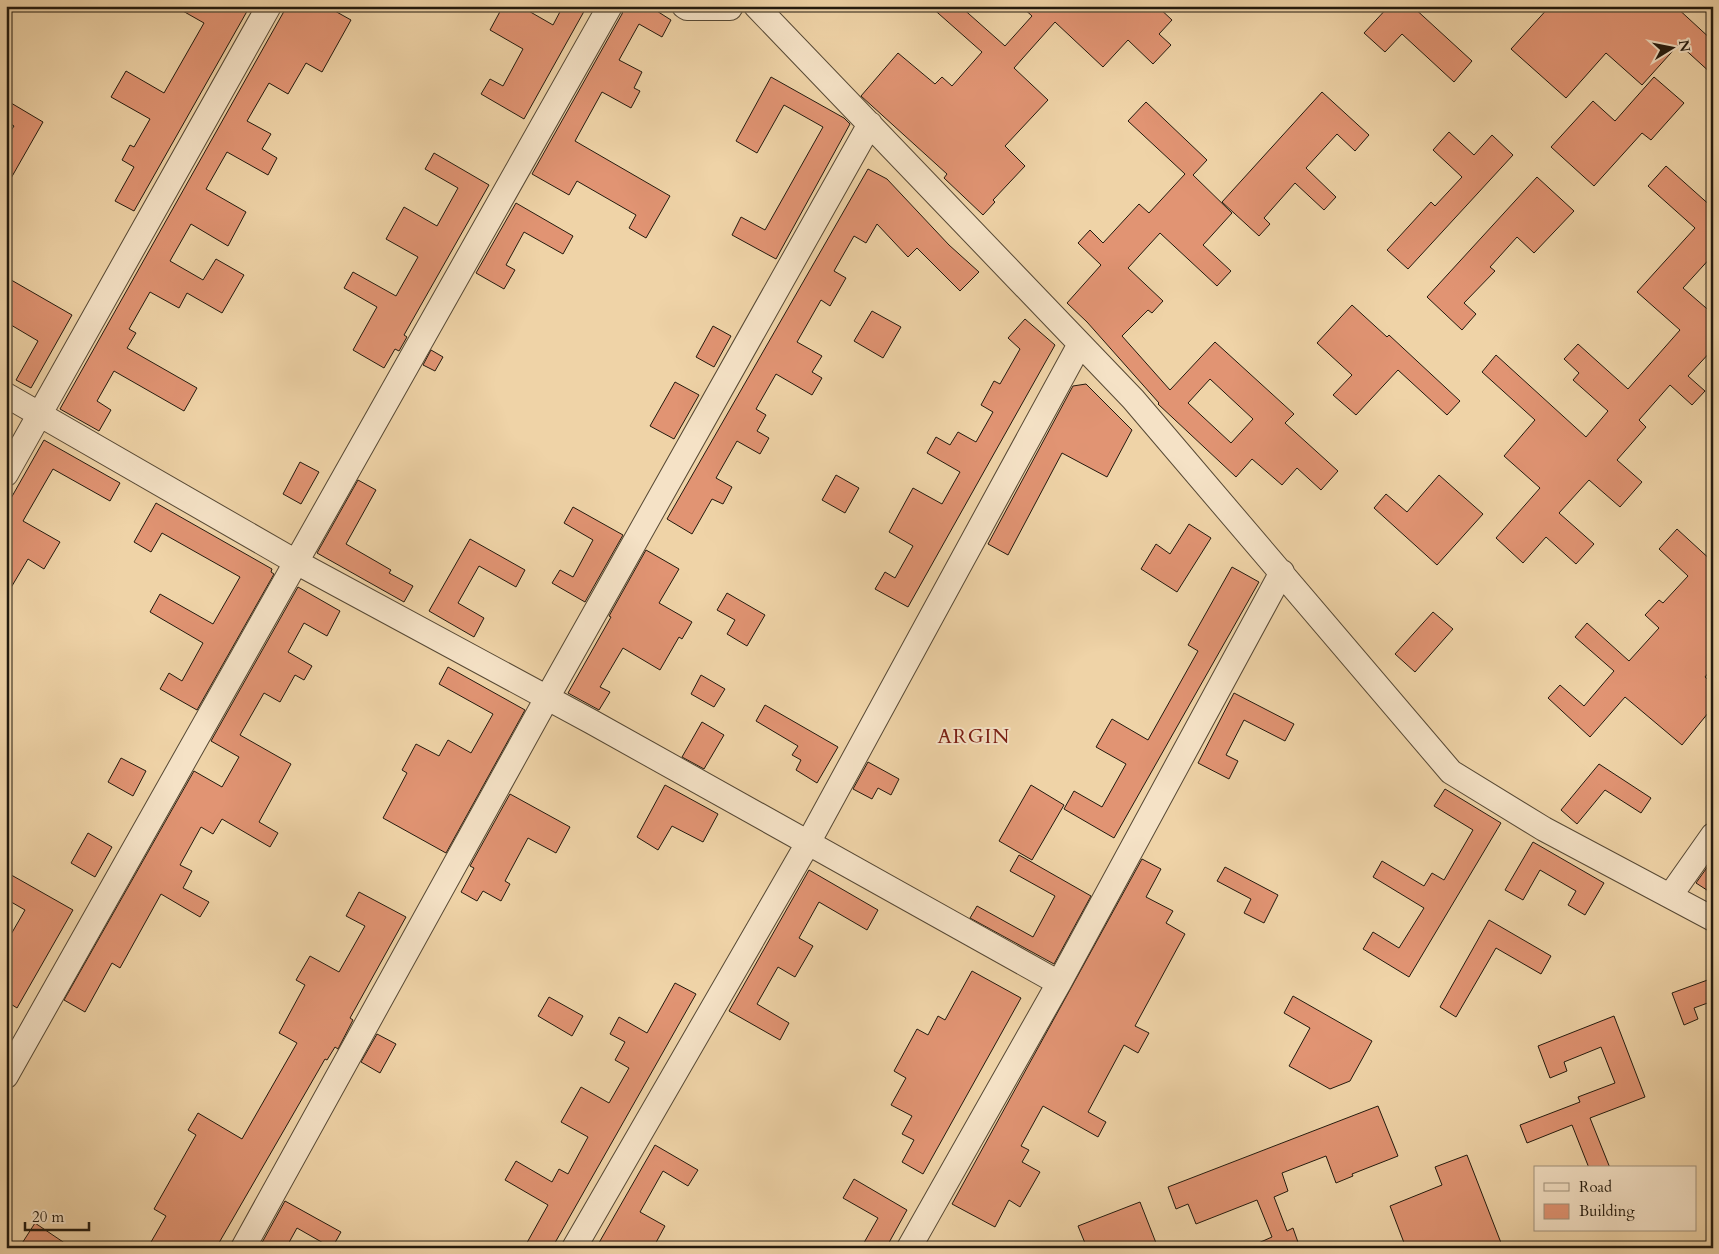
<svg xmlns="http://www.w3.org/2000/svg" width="1719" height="1254" viewBox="0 0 1719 1254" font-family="Cardo,serif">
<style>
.building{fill:#e19473;stroke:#231a0e;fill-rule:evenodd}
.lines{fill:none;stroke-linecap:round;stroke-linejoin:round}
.minor-casing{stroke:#564834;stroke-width:26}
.minor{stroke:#f5e2c6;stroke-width:24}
.labels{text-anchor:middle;stroke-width:4;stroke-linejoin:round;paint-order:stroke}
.quarter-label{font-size:20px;letter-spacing:1px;fill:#7a1f14;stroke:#f5e2c6}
</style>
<rect width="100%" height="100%" fill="#efd3a7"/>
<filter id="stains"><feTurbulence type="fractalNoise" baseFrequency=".004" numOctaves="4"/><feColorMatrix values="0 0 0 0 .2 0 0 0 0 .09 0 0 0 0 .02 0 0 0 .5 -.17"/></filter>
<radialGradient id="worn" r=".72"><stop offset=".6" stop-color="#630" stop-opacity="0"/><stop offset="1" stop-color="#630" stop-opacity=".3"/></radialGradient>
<path class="building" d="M 174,6 L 250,6 L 134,211 L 115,201 L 134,167 L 122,160 L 130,145 L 134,147 L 150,119 L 111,97 L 126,71 L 164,93 L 204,23 Z
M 287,6 L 326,6 L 351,20 L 322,72 L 306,63 L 288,94 L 269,83 L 247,121 L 271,134 L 262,149 L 277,158 L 268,175 L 227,152 L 206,189 L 246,212 L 228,246 L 191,224 L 170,261 L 203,280 L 216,259 L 244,275 L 222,313 L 187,293 L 179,308 L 150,292 L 129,329 L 136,333 L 127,348 L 197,388 L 184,411 L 114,371 L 97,401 L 111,410 L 99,431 L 60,409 Z
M 503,6 L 520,6 L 553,25 L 563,6 L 587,6 L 524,119 L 481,94 L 490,79 L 503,86 L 523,49 L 490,30 Z
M 624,6 L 649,6 L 671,20 L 662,37 L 639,24 L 619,60 L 642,72 L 634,88 L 640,91 L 631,108 L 602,92 L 575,141 L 670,196 L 646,238 L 629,228 L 636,215 L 577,181 L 569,195 L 532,174 L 622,14 Z
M 930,6 L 960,6 L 1005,46 L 1032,16 L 1021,6 L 1157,6 L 1172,20 L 1159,34 L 1171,45 L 1153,64 L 1128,40 L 1103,67 L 1055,22 L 1014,68 L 1048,100 L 1005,146 L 1025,166 L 993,200 L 995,202 L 983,215 L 944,178 L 947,174 L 861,96 L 898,53 L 935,84 L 942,77 L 952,86 L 982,52 Z
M 1389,6 L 1412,6 L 1472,61 L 1454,82 L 1402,34 L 1385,52 L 1364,33 Z
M 1550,6 L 1675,6 L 1713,41 L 1713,75 L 1679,44 L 1642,85 L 1606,53 L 1566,98 L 1511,49 Z
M 771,77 L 844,118 L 850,124 L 776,259 L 732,235 L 741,217 L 765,230 L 823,127 L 784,105 L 757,153 L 736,141 Z
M 1654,77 L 1684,103 L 1651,140 L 1642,133 L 1594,186 L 1551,147 L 1593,101 L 1615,121 Z
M 1322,92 L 1369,135 L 1355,151 L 1337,134 L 1306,168 L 1336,197 L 1324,210 L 1295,183 L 1264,218 L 1270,224 L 1259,236 L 1222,202 Z
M 6,100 L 43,122 L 6,187 L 6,138 L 14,126 L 6,121 Z
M 1146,102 L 1207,160 L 1193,175 L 1232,213 L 1203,245 L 1231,271 L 1217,286 L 1160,233 L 1128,268 L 1163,301 L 1152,313 L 1148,310 L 1122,336 L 1170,390 L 1215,342 L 1294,414 L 1285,423 L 1338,471 L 1321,490 L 1297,468 L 1282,485 L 1252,459 L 1236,477 L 1158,404 L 1159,403 L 1087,322 L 1067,303 L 1101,265 L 1078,243 L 1090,230 L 1103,243 L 1139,204 L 1149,213 L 1185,174 L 1128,121 ZM 1210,379 L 1253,419 L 1231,443 L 1188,403 Z
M 1449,132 L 1474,155 L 1492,135 L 1513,155 L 1408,269 L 1387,250 L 1431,202 L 1435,206 L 1462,177 L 1433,150 Z
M 434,153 L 489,185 L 404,335 L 407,337 L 399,351 L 395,349 L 384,368 L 353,350 L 377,307 L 344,288 L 353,272 L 396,296 L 418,257 L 386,239 L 404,207 L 437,226 L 458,188 L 425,169 Z
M 1666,166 L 1713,208 L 1713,255 L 1683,288 L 1713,314 L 1713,349 L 1688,376 L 1705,391 L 1692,405 L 1670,385 L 1639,420 L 1646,427 L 1617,460 L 1642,482 L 1620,507 L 1589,480 L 1559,513 L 1594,544 L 1576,564 L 1546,537 L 1523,563 L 1496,538 L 1540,488 L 1504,456 L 1535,420 L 1482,372 L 1496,355 L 1586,437 L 1608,411 L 1573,380 L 1579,373 L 1564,359 L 1578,344 L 1628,389 L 1680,330 L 1637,292 L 1695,228 L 1648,186 Z
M 868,169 L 887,179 L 949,245 L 979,272 L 960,291 L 917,248 L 908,257 L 877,224 L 866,243 L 854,236 L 834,271 L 846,278 L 830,306 L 821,300 L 797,342 L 822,356 L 812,372 L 822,378 L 812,395 L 776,374 L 756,409 L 766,415 L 757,431 L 769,438 L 760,454 L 737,441 L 716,478 L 732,487 L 723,504 L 712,499 L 692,534 L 667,519 Z
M 1537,177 L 1574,211 L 1534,253 L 1517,237 L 1490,267 L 1495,271 L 1464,303 L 1476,314 L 1462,330 L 1427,297 Z
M 516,203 L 573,236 L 563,254 L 524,232 L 506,265 L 515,270 L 504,289 L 476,273 Z
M 6,277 L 72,315 L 31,388 L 16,380 L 38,341 L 6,322 Z
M 1352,305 L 1387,337 L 1389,335 L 1460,401 L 1447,415 L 1398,370 L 1356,415 L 1333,395 L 1352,375 L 1317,343 Z
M 872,311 L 901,327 L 883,358 L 854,341 Z
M 1025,319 L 1055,345 L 908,607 L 875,589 L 885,572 L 895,578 L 913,546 L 889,532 L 913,488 L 942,504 L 960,472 L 927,453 L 936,437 L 950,445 L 958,432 L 976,442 L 993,412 L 981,405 L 994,381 L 1000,384 L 1020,349 L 1008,338 Z
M 713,326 L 731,336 L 714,367 L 696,357 Z
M 431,350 L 443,357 L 435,371 L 423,365 Z
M 675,382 L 699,395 L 674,439 L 650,426 Z
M 1086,384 L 1132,430 L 1107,477 L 1062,453 L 1008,555 L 988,544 L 1073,386 Z
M 44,440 L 120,483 L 110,501 L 53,469 L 23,521 L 60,542 L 44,569 L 28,559 L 6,596 L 6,507 Z
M 300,462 L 319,472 L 301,504 L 283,494 Z
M 836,475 L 859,488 L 845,513 L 822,500 Z
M 1439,475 L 1483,514 L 1437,565 L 1374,508 L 1386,494 L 1407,512 Z
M 358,480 L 376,490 L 346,544 L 391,570 L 389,573 L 413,586 L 404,602 L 317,553 Z
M 156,503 L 272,569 L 271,572 L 274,574 L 197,710 L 160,689 L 169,673 L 182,681 L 203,643 L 150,612 L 160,594 L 213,624 L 240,577 L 162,533 L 151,552 L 134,542 Z
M 573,507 L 623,535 L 585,602 L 552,583 L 560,570 L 573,577 L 593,540 L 564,523 Z
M 1189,524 L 1211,538 L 1177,592 L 1141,569 L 1156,544 L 1170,554 Z
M 1677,529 L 1713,562 L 1713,667 L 1705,677 L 1713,684 L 1713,707 L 1682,745 L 1625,697 L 1590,737 L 1548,698 L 1560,685 L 1584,706 L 1614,671 L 1575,637 L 1587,623 L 1629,661 L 1659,628 L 1645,615 L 1659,600 L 1663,603 L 1688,576 L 1659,549 Z
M 470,539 L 525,570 L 516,587 L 479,566 L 458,603 L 484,618 L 474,637 L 429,611 Z
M 646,550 L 679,569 L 659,603 L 692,622 L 682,639 L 679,637 L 660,670 L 623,648 L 600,687 L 610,692 L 599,710 L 568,693 L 611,617 L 609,616 Z
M 1232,567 L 1259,582 L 1114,838 L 1064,809 L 1074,791 L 1102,807 L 1126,764 L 1096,747 L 1112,719 L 1148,740 L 1198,651 L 1188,645 Z
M 298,587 L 340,611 L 327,636 L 304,623 L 288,652 L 312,666 L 304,680 L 295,675 L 280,702 L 264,693 L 240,735 L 291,764 L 259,822 L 278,833 L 270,847 L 222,819 L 213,834 L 201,827 L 180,865 L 192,871 L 183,888 L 209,902 L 200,917 L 161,894 L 120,968 L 112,963 L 85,1012 L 64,1000 L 194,771 L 222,787 L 239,757 L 211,741 Z
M 727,593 L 765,615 L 747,646 L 727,634 L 735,620 L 717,610 Z
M 1433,612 L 1453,629 L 1415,672 L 1395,654 Z
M 448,667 L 525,710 L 446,853 L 383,818 L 407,773 L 402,770 L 416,744 L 439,756 L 448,740 L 471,753 L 493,714 L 439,684 Z
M 701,675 L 725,689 L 714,707 L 691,694 Z
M 1234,693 L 1294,724 L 1285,741 L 1244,720 L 1226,755 L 1238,761 L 1229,779 L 1198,763 Z
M 765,705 L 838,747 L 817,783 L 796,770 L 801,760 L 792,755 L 798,746 L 756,721 Z
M 702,722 L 724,735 L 704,769 L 682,757 Z
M 121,758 L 146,771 L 133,796 L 108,782 Z
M 868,762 L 899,779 L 891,795 L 878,788 L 872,799 L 853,789 Z
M 1599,764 L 1651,798 L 1641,813 L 1605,790 L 1577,824 L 1561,810 Z
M 665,785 L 718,814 L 703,842 L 672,826 L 658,850 L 637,837 Z
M 1031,785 L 1064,805 L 1032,860 L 999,841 Z
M 1445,789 L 1501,823 L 1409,977 L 1363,949 L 1373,932 L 1399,948 L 1424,908 L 1373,877 L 1382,861 L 1424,886 L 1432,873 L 1444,880 L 1473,830 L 1434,806 Z
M 510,794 L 570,827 L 556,853 L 528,838 L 505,881 L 510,884 L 501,901 L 483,891 L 477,901 L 461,892 L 474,868 L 470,866 Z
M 88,833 L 112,847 L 95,877 L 71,863 Z
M 1533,842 L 1604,883 L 1585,915 L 1568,905 L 1576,891 L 1540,870 L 1523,900 L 1505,890 Z
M 1019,855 L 1091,896 L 1054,964 L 970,918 L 977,906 L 1033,937 L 1055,896 L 1010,871 Z
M 1142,859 L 1161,869 L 1146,897 L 1173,911 L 1166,923 L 1185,934 L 1135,1026 L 1149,1033 L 1138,1053 L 1124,1045 L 1088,1112 L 1106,1122 L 1098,1137 L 1043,1106 L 1021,1146 L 1029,1150 L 1022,1162 L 1040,1172 L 1020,1207 L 1009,1200 L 995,1227 L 952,1204 Z
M 1713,859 L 1713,894 L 1696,883 Z
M 1225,867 L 1278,895 L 1264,923 L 1244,913 L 1251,899 L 1217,881 Z
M 809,870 L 878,910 L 867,930 L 819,902 L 799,938 L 813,946 L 795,977 L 778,967 L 757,1004 L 789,1023 L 780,1040 L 729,1011 Z
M 6,872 L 73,910 L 17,1008 L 6,1001 L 6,943 L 25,910 L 6,899 Z
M 359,892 L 406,917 L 350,1018 L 353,1020 L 338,1049 L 335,1047 L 327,1060 L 325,1059 L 216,1248 L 161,1248 L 151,1242 L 166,1216 L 154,1209 L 196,1135 L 188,1130 L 198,1113 L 242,1139 L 297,1043 L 279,1033 L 305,985 L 296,980 L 310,956 L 339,972 L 365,926 L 346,916 Z
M 1489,920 L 1551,956 L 1541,974 L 1496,948 L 1456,1017 L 1440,1007 Z
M 972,971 L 1021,998 L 923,1174 L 902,1162 L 914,1140 L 902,1134 L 912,1116 L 891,1105 L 906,1078 L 894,1071 L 917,1029 L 928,1035 L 938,1016 L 945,1020 Z
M 1713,978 L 1713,1001 L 1694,1008 L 1698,1019 L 1684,1025 L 1672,993 Z
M 675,983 L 696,994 L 552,1248 L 524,1248 L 548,1205 L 505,1180 L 516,1161 L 552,1182 L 559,1169 L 568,1174 L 588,1137 L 561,1122 L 581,1087 L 609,1103 L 629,1068 L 615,1060 L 625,1042 L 610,1034 L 619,1017 L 647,1033 Z
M 1293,996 L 1372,1041 L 1350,1081 L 1330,1089 L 1289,1066 L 1310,1028 L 1284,1013 Z
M 549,997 L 583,1016 L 572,1036 L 538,1016 Z
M 1614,1016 L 1645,1097 L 1590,1118 L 1610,1168 L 1589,1168 L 1572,1125 L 1527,1143 L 1520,1125 L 1580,1102 L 1578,1097 L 1615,1083 L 1601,1047 L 1564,1062 L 1567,1071 L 1550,1078 L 1538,1046 Z
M 377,1034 L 396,1044 L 380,1073 L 361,1062 Z
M 1378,1106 L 1398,1156 L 1352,1174 L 1353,1176 L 1336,1183 L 1326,1156 L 1282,1173 L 1288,1191 L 1274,1197 L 1287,1231 L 1293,1228 L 1300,1248 L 1247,1248 L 1272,1237 L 1257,1200 L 1196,1224 L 1188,1204 L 1176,1209 L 1168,1187 Z
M 655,1145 L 698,1170 L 688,1186 L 663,1171 L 640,1212 L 665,1226 L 653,1248 L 596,1248 Z
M 1467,1155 L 1503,1248 L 1406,1248 L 1390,1206 L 1442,1185 L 1435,1167 Z
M 854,1179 L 907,1210 L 886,1248 L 861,1248 L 878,1218 L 843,1198 Z
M 285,1201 L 341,1232 L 332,1248 L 297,1228 L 286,1248 L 259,1248 Z
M 1140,1202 L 1158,1248 L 1087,1248 L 1078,1226 Z
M 35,1223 L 72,1248 L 19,1248 Z"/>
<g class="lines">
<g class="minor-casing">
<path id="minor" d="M 684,6 L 687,8 L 730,8 L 731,6
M 756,6 L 1133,399 L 1451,772 L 1544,829 L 1713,919
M 6,395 L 296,562 L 592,722 L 1059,983
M 6,474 L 269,6
M 1670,896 L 1713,835
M 6,1076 L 610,6
M 243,1248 L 547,698 L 870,124
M 574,1248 L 808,843 L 1080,344
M 909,1248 L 1059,983 L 1282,572"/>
</g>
<use href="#minor" class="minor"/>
</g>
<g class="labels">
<g class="quarter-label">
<text x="974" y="743">ARGIN</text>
</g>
</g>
<rect width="1719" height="1254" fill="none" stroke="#efd3a7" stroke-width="25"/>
<rect x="8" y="8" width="1704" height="1239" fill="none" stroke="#231a0e" stroke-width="2.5"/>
<rect x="12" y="12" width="1694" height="1229" fill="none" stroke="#231a0e"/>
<rect x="1534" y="1166" width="162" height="65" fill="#f5e2c6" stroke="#a1927c"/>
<rect x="1544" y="1183" width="25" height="8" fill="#f5e2c6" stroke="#a1927c"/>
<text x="1579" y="1192" font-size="15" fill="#231a0e">Road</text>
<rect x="1544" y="1204" width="25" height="15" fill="#e19473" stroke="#a1927c"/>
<text x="1579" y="1216" font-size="15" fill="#231a0e">Building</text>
<g transform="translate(1672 48) rotate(80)" stroke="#f5e2c6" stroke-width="4" paint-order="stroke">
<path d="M0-4L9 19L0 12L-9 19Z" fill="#231a0e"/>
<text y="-8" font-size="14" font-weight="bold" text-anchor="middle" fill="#231a0e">N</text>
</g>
<path d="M25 1222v8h64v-8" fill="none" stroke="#231a0e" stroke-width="2.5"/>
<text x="32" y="1222" font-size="15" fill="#231a0e" stroke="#f5e2c6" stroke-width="4" paint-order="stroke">20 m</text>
<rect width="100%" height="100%" filter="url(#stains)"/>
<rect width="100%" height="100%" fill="url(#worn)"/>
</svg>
